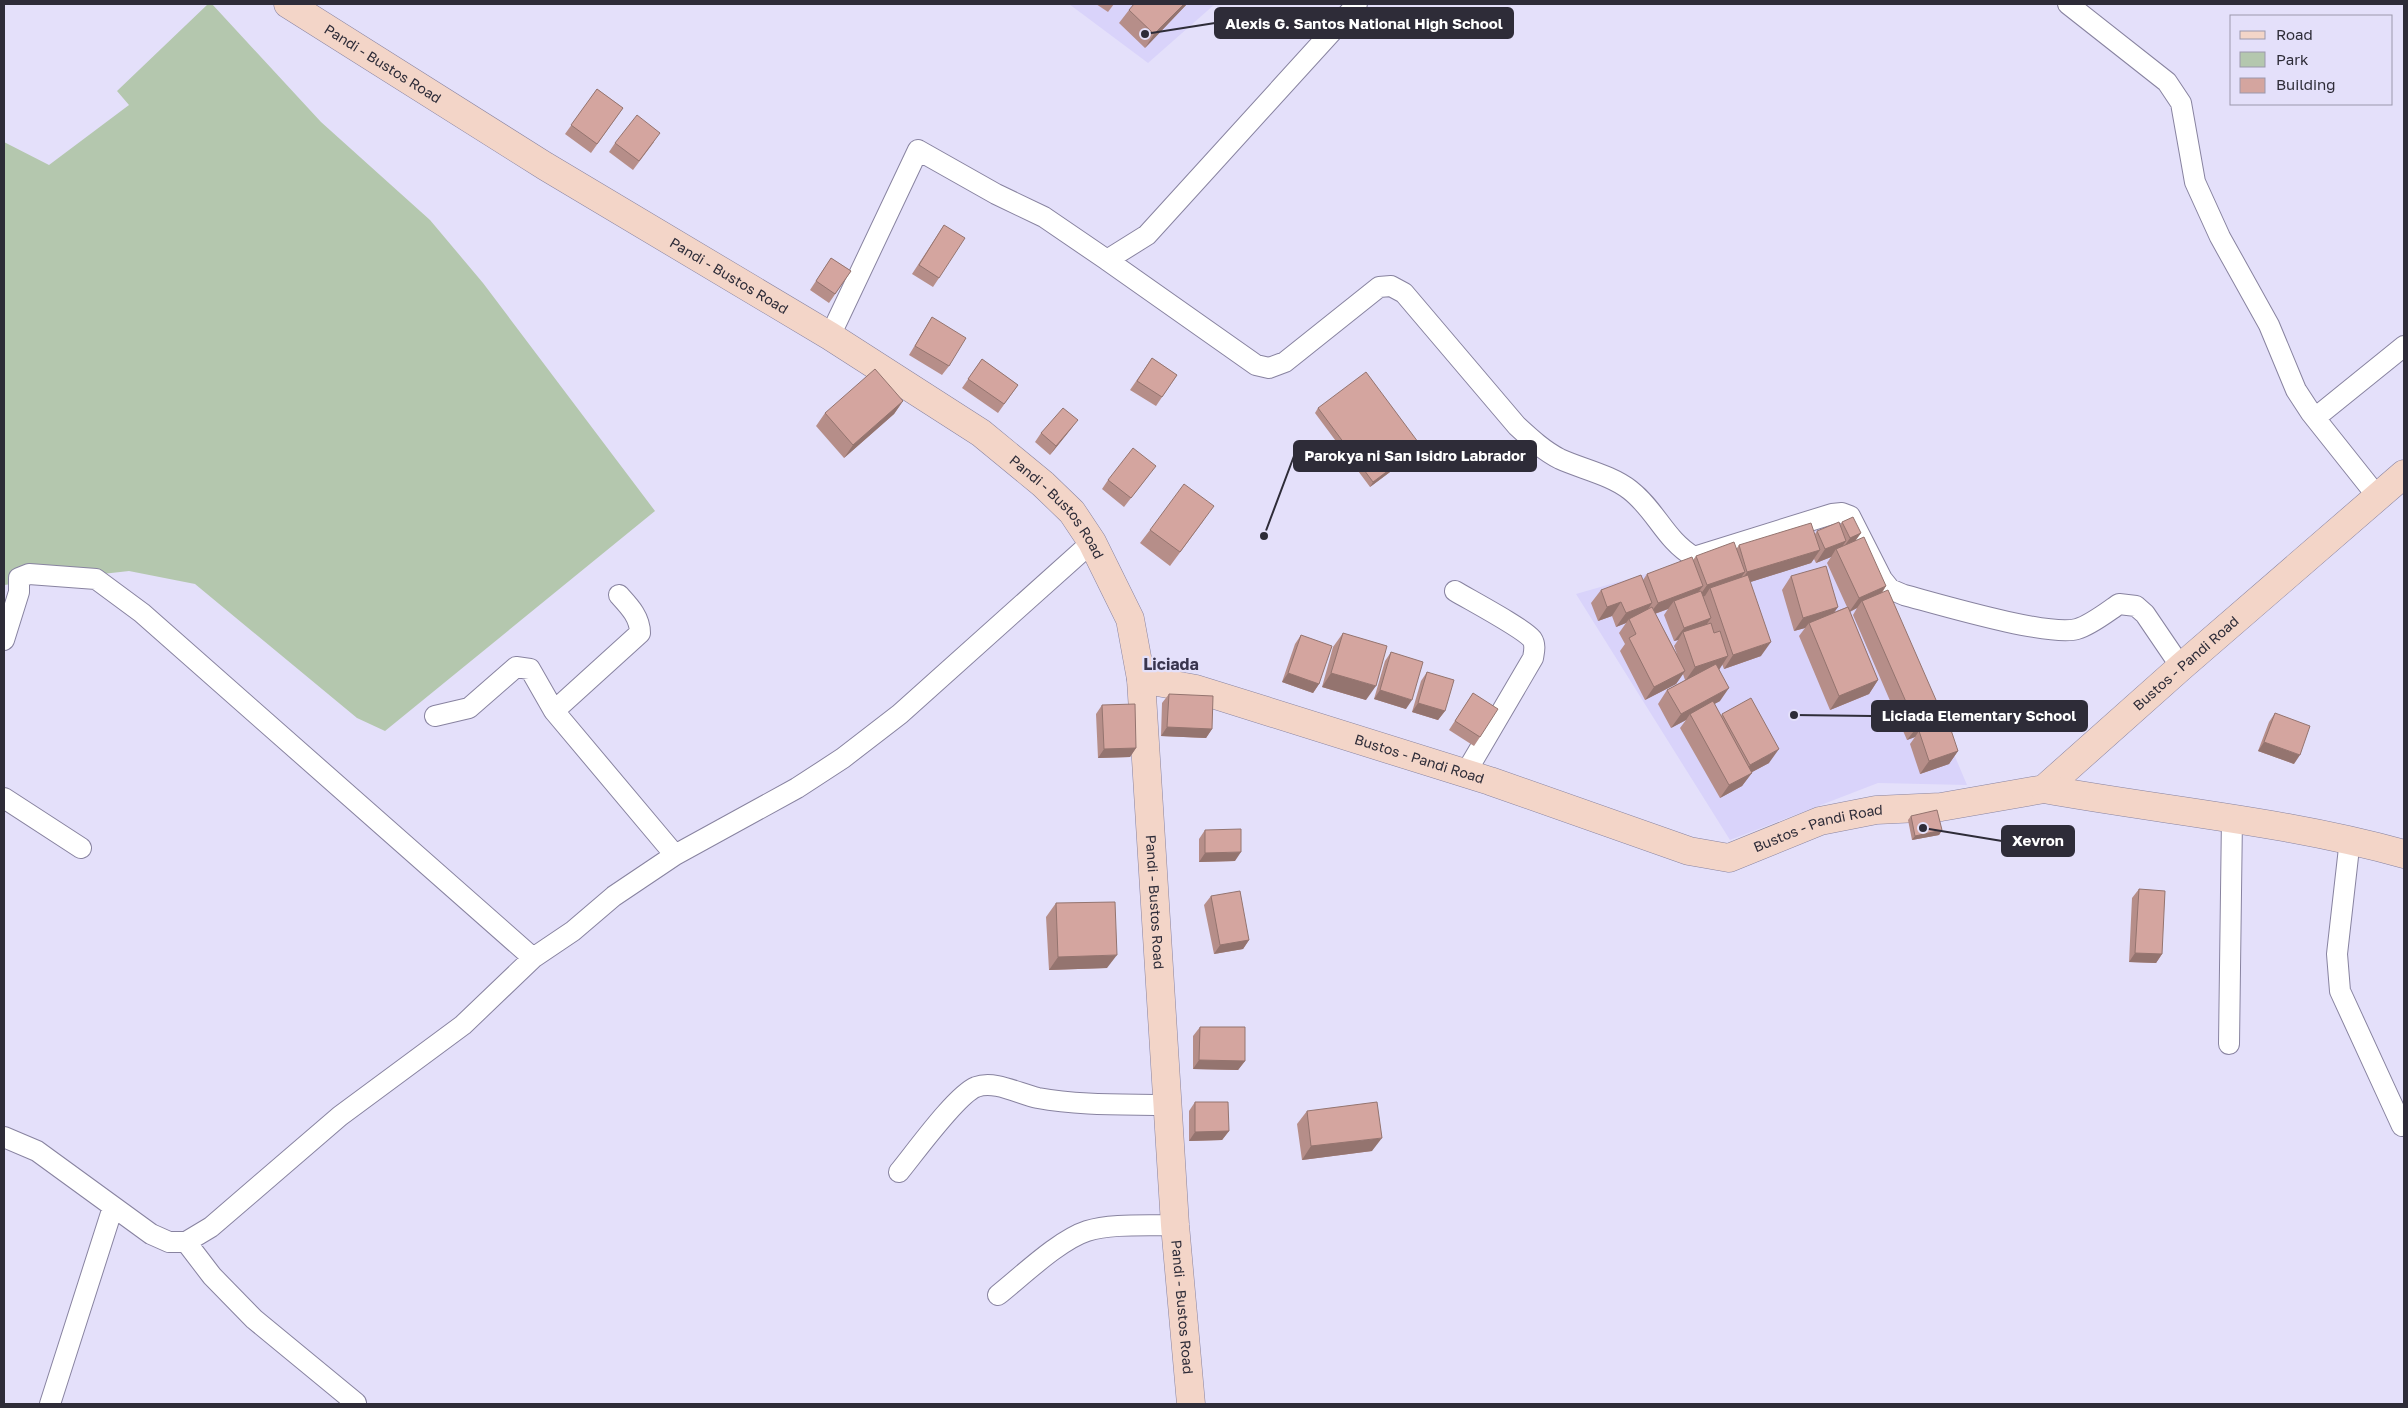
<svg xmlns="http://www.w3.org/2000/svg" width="2408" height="1408" viewBox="0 0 2408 1408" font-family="'Golos Text',sans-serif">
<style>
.built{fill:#d9d3fa}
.green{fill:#b4c7ae}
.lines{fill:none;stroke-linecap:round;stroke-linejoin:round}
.street-casing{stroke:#8883a0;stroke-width:22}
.secondary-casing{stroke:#8883a0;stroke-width:29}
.street{stroke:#fff;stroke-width:20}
.secondary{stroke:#f3d5c8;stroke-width:28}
.wall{fill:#b68e89;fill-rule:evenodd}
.shaded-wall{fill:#94746f}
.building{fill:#d4a59f;stroke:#94746f}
.labels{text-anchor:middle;stroke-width:4.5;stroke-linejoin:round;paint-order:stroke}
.street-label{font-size:14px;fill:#2e2c38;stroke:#e4e0fa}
.quarter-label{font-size:16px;font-weight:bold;fill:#39354e;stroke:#e4e0fa}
.leader{fill:none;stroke:#2e2c38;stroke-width:2}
.callout-dot{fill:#2e2c38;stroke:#e4e0fa;stroke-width:2}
.callout{fill:#2e2c38;stroke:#2e2c38;stroke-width:2}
.callout-label{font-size:15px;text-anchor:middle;font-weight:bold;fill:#fff}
</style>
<rect width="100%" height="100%" fill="#e4e0fa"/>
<path class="built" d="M 1069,4 L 1215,4 L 1148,63 Z
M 1842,518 L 1909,647 L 1967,785 L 1878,783 L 1730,840 L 1576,594 Z"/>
<path class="green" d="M 208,4 L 212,4 L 321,122 L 430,220 L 483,283 L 655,511 L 385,731 L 357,718 L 195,584 L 129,571 L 4,585 L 4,142 L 49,165 L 129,105 L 117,91 Z"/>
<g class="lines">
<g class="street-casing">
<path id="street" d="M 2068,4 L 2167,82 L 2181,103 L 2195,182 L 2220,237 L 2269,325 L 2296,390 L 2311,413 L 2377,496
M 1107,260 L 1256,365 L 1269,368 L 1285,362 L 1379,287 L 1391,286 L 1404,293 L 1517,426 C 1530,438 1544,451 1560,459 C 1582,469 1611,475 1630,490 C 1656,510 1665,540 1694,557 L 1832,514 L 1842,513 L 1850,516 L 1882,579 L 1890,589 L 1904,595 C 1938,604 2048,637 2077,629 C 2091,625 2107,612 2119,604 L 2136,606 L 2145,614 L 2181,667
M 830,336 L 918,150 L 996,194 L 1044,217 L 1107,260 L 1147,235 L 1357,4
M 2315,418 L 2404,346
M 1455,591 C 1470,600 1523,628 1532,639 C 1536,645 1534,652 1533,658 L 1465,774
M 619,595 C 629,606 640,617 640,633 L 554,711 L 675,855
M 4,640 L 19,592 L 19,578 L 29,574 L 96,579 L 142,613 L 533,958
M 435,716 L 469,708 L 516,667 L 530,669 L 554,711
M 4,798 L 81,848
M 2350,839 L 2337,954 L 2340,991 L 2402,1126
M 2229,1044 L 2232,817
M 4,1137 L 37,1151 L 151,1234 L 169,1242 L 186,1242 L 211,1227 L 340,1116 L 463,1025 L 533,958 L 573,931 L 614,896 L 675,855 L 797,788 L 843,758 L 900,714 L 1092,542
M 899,1172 C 914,1154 956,1095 976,1087 C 995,1080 1019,1094 1038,1098 C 1081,1106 1126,1104 1168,1105
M 186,1242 L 212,1276 L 254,1319 L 356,1403
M 998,1295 C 1022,1276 1059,1240 1087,1231 C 1112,1223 1149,1226 1175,1225
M 50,1404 L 113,1207"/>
</g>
<g class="secondary-casing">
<g id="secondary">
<path id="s1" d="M 288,4 L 545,166 L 830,336 L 981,433 L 1043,484 L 1072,512 L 1092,542 L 1130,619 L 1141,679 L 1175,1225 L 1191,1404"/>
<path id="s2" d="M 1141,679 L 1196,689 L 1490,781 L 1689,851 L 1729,858 L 1820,821 L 1876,810 L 1941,807 L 2044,789 L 2181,667 L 2404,474"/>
<path d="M 2044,789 C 2165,811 2286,821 2404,854"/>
</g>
</g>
<use href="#street" class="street"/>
<use href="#secondary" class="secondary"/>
</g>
<path class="wall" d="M 1096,4 L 1114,4 L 1108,12 Z
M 1187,4 L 1145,48 L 1119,23 L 1129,10 Z
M 597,89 L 623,108 L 591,153 L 565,134 Z
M 654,142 L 633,170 L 609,152 L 615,143 Z
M 944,225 L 939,278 L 933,287 L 912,274 Z
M 831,258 L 851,271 L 829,303 L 810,290 Z
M 932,317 L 949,366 L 942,375 L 909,355 Z
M 1152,358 L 1177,375 L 1156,406 L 1130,390 Z
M 982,359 L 1018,385 L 998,413 L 962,388 Z
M 903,401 L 894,414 L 844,458 L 816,426 L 825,413 Z
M 1318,408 L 1418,451 L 1370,487 L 1315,413 Z
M 1071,429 L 1050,455 L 1035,442 L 1041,433 Z
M 1149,475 L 1124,507 L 1102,489 L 1108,480 Z
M 1204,520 L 1170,566 L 1140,543 L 1150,530 Z
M 1842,522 L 1861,533 L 1856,540 L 1886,586 L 1882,593 L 1937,725 L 1958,751 L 1949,764 L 1920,774 L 1910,744 L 1915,737 L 1907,740 L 1853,615 L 1857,608 L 1850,612 L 1878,680 L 1869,694 L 1830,710 L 1799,636 L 1805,628 L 1794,631 L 1782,590 L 1791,576 L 1838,607 L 1834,612 L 1847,607 L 1827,563 L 1831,557 L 1816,563 L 1814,559 L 1811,563 L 1750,582 L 1761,656 L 1724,669 L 1722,664 L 1719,669 L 1720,701 L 1714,704 L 1721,716 L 1722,714 L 1769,763 L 1752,772 L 1742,786 L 1720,798 L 1680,728 L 1686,720 L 1671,728 L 1658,704 L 1667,690 L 1685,680 L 1683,674 L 1676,684 L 1645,700 L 1620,651 L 1625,644 L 1619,633 L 1626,623 L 1616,627 L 1612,616 L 1598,621 L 1591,603 L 1601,590 L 1643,580 L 1647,574 L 1693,560 L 1696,556 L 1737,548 L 1739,545 L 1815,534 L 1817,531 L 1840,525 ZM 1668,609 L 1664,615 L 1674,641 L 1678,640 L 1674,646 L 1677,654 L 1655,614 Z
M 1343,633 L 1366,700 L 1322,687 L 1333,647 Z
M 1301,635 L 1319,684 L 1313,693 L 1282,682 L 1295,644 Z
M 1391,652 L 1406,709 L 1374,699 L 1385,661 Z
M 1427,672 L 1445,711 L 1438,720 L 1412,712 L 1421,681 Z
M 1473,693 L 1480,737 L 1474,746 L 1449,730 Z
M 1169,694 L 1212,729 L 1206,738 L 1161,736 L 1162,703 Z
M 1102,705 L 1136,748 L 1130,757 L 1098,758 L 1096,714 Z
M 2275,713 L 2294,764 L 2258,751 L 2269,722 Z
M 1911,816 L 1942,830 L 1939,835 L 1912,840 L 1908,820 Z
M 1205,830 L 1235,861 L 1199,862 L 1199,839 Z
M 2139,889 L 2162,954 L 2156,963 L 2129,962 L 2132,898 Z
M 1211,896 L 1249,940 L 1243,949 L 1214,954 L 1204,905 Z
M 1056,903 L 1107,968 L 1049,970 L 1046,917 Z
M 1200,1027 L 1245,1061 L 1238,1070 L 1193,1069 L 1193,1036 Z
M 1195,1102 L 1229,1131 L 1222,1140 L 1189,1141 L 1189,1111 Z
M 1307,1111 L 1372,1151 L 1302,1160 L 1297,1124 Z"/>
<path class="shaded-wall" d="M 1184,4 L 1187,4 L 1145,48 L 1154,34 Z
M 903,401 L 894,414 L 844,458 L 853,445 Z
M 1078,420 L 1071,429 L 1050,455 L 1056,446 Z
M 1421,446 L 1418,451 L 1370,487 L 1373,482 Z
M 1861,533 L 1851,546 L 1840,552 L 1850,538 Z
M 1846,541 L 1838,553 L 1836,549 L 1831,557 L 1816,563 L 1825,549 Z
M 1820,550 L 1811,563 L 1738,586 L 1747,572 Z
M 1745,572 L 1736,585 L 1710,588 L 1705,596 L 1698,598 L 1707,585 Z
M 1703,586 L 1693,599 L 1674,601 L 1668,609 L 1648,616 L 1658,603 Z
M 1886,586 L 1877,599 L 1862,601 L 1857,608 L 1849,612 L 1859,598 Z
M 1621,602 L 1612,616 L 1598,621 L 1607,607 Z
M 1652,603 L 1643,617 L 1629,619 L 1626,623 L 1616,627 L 1626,613 Z
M 1838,607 L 1828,621 L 1809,623 L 1805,628 L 1794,631 L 1803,618 Z
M 1711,618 L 1702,631 L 1683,632 L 1678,640 L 1674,641 L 1684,628 Z
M 1771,642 L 1761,656 L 1724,669 L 1733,655 Z
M 1728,656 L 1719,670 L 1685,681 L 1695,667 Z
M 1685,671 L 1676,684 L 1645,700 L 1654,687 Z
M 1288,673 L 1319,684 L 1313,693 L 1282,682 Z
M 1331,673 L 1376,686 L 1366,700 L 1322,687 Z
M 1878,680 L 1869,694 L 1830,710 L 1839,696 Z
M 1729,688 L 1720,701 L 1691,717 L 1690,714 L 1686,720 L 1671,728 L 1681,714 Z
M 1380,690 L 1412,700 L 1406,709 L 1374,699 Z
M 1418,703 L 1445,711 L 1438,720 L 1412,712 Z
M 1943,716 L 1934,729 L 1919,731 L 1915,737 L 1907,740 L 1917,727 Z
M 1167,727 L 1212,729 L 1206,738 L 1161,736 Z
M 2264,742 L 2300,755 L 2294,764 L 2258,751 Z
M 1136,748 L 1130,757 L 1098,758 L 1104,749 Z
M 1779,749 L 1769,763 L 1741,778 L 1750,765 Z
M 1958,751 L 1949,764 L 1920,774 L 1929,761 Z
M 1752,773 L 1742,786 L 1720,798 L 1729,785 Z
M 1942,830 L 1939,835 L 1912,840 L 1915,836 Z
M 1241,852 L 1235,861 L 1199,862 L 1205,853 Z
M 1249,940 L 1243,949 L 1214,954 L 1220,945 Z
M 2135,953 L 2162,954 L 2156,963 L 2129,962 Z
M 1117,955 L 1107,968 L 1049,970 L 1058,957 Z
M 1199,1060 L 1245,1061 L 1238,1070 L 1193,1069 Z
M 1229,1131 L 1222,1140 L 1189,1141 L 1195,1132 Z
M 1382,1138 L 1372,1151 L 1302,1160 L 1311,1146 Z"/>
<path class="building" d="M 1134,4 L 1184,4 L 1154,34 L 1129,10 Z
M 597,89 L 623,108 L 597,144 L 571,125 Z
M 637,115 L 660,133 L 639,161 L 615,143 Z
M 944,225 L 965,238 L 939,278 L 919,265 Z
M 831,258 L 851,271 L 835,294 L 816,281 Z
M 932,317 L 966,338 L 949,366 L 915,346 Z
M 1152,358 L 1177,375 L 1162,397 L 1137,381 Z
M 982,359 L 1018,385 L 1004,404 L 968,379 Z
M 875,369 L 903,401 L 853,445 L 825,413 Z
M 1366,372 L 1421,446 L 1373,482 L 1318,408 Z
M 1063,408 L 1078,420 L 1056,446 L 1041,433 Z
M 1133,448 L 1156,466 L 1131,498 L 1108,480 Z
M 1184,484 L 1214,506 L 1180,552 L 1150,530 Z
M 1853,517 L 1861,533 L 1850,538 L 1842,522 Z
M 1839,522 L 1846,541 L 1825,549 L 1817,531 Z
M 1811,523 L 1820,550 L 1747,572 L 1739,545 Z
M 1864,537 L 1886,586 L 1859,598 L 1836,549 Z
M 1734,542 L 1745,572 L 1707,585 L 1696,556 Z
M 1692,557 L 1703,586 L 1658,603 L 1647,574 Z
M 1826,566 L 1838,607 L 1803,618 L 1791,576 Z
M 1641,575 L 1652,603 L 1626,613 L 1621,602 L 1607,607 L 1601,590 Z
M 1748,575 L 1771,642 L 1733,655 L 1710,588 Z
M 1888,590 L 1943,716 L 1917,727 L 1862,601 Z
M 1701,591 L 1711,618 L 1684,628 L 1674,601 Z
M 1652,607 L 1685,671 L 1654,687 L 1629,638 L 1636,634 L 1629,619 Z
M 1848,607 L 1878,680 L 1839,696 L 1809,623 Z
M 1711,623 L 1714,633 L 1720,631 L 1728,656 L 1695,667 L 1683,632 Z
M 1343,633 L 1387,646 L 1376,686 L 1331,673 Z
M 1301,635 L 1332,646 L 1319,684 L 1288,673 Z
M 1391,652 L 1423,662 L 1412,700 L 1380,690 Z
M 1716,664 L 1729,688 L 1681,714 L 1667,690 Z
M 1427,672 L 1454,680 L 1445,711 L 1418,703 Z
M 1473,693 L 1498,709 L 1480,737 L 1455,721 Z
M 1169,694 L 1213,696 L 1212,729 L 1167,727 Z
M 1751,698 L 1779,749 L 1750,765 L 1722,714 Z
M 1713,701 L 1752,773 L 1729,785 L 1690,714 Z
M 1135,704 L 1136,748 L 1104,749 L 1102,705 Z
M 2275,713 L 2310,726 L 2300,755 L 2264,742 Z
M 1948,721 L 1958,751 L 1929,761 L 1919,731 Z
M 1937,810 L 1942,830 L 1915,836 L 1911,816 Z
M 1241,829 L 1241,852 L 1205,853 L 1205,830 Z
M 2139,889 L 2165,891 L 2162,954 L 2135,953 Z
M 1240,891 L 1249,940 L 1220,945 L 1211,896 Z
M 1115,902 L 1117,955 L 1058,957 L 1056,903 Z
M 1200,1027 L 1245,1027 L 1245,1061 L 1199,1060 Z
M 1195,1102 L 1228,1102 L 1229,1131 L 1195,1132 Z
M 1377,1102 L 1382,1138 L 1311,1146 L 1307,1111 Z"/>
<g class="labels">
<g class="street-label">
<text dy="5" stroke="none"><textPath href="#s1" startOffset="112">Pandi - Bustos Road</textPath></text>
<text dy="5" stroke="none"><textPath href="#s1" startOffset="518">Pandi - Bustos Road</textPath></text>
<text dy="5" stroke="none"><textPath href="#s1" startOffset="922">Pandi - Bustos Road</textPath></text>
<text dy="5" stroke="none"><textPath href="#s2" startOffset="1130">Bustos - Pandi Road</textPath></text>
<text dy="5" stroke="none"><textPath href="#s2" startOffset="290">Bustos - Pandi Road</textPath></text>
<text dy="5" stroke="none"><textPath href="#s2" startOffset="710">Bustos - Pandi Road</textPath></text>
<text dy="5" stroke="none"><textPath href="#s1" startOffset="1342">Pandi - Bustos Road</textPath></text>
<text dy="5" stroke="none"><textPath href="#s1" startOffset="1748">Pandi - Bustos Road</textPath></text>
</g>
<g class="quarter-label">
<text x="1171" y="670">Liciada</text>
</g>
</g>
<path class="leader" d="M1145 34L1215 23M1264 536L1294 456M1794 715L1872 716M1923 828L2002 841"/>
<g class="callout-dot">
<circle cx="1145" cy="34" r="5"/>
<circle cx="1264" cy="536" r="5"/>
<circle cx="1794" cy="715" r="5"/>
<circle cx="1923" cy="828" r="5"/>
</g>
<g class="callout">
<rect x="1215" y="8" width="298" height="30" rx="5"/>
<rect x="1294" y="441" width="242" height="30" rx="5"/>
<rect x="1872" y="701" width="215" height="30" rx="5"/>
<rect x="2002" y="826" width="72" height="30" rx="5"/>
</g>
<g class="callout-label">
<text x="1364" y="29">Alexis G. Santos National High School</text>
<text x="1415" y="461">Parokya ni San Isidro Labrador</text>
<text x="1979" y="721">Liciada Elementary School</text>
<text x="2038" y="846">Xevron</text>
</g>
<rect width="2408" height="1408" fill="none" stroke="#2e2c38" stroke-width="10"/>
<rect x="2230" y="15" width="162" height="90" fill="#e4e0fa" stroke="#9b98ac"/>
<rect x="2240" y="31" width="25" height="8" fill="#f3d5c8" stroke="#9b98ac"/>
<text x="2276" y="40" font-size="15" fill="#2e2c38">Road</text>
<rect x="2240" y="52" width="25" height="15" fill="#b4c7ae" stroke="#9b98ac"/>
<text x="2276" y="65" font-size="15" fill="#2e2c38">Park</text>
<rect x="2240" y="78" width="25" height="15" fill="#d4a59f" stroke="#9b98ac"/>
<text x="2276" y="90" font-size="15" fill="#2e2c38">Building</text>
</svg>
